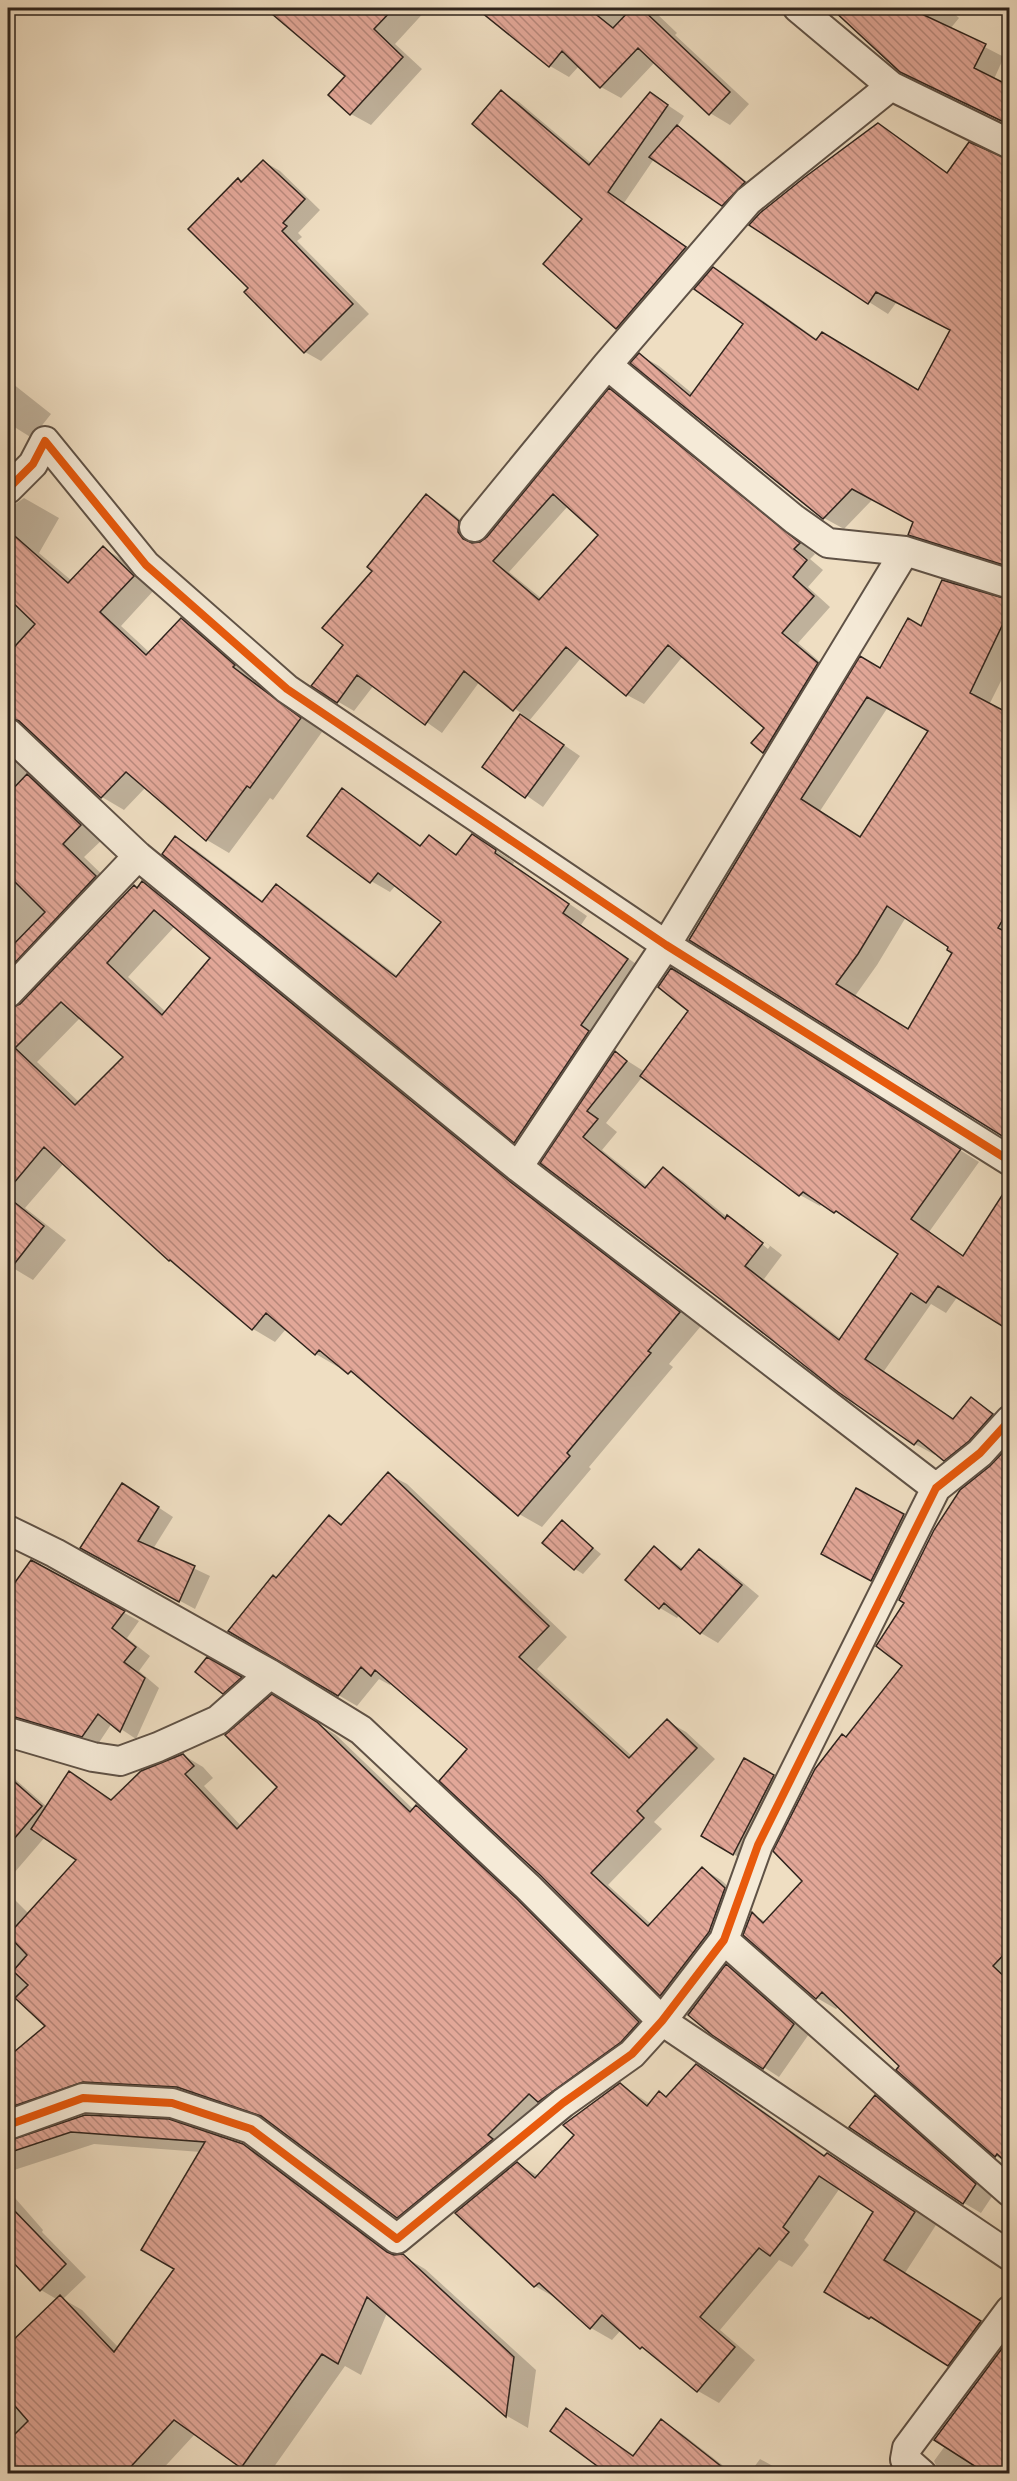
<svg xmlns="http://www.w3.org/2000/svg" width="1017" height="2481" viewBox="0 0 1017 2481" font-family="'Libre Bodoni',serif">
<style>
.shadow{fill:#0003;fill-rule:evenodd}
.building{fill:url(#building-back-hatch);stroke:#2f241d;stroke-width:1.5;fill-rule:evenodd}
.lines{fill:none;stroke-linecap:round;stroke-linejoin:round}
.minor-casing{stroke:#5f5246;stroke-width:32}
.minor{stroke:#f5ead7;stroke-width:28}
.cycleway-casing{stroke:#f5ead7;stroke-width:11}
.cycleway{stroke:#e8590c;stroke-width:8}
</style>
<defs>
<pattern id="building-back-hatch" width="6" height="6" patternUnits="userSpaceOnUse" patternTransform="scale(1.5)"><rect width="6" height="6" fill="#e2a798"/><path d="M-1 5l2 2M0 0l6 6M5-1l2 2" fill="none" stroke="#b8887b"/></pattern>
</defs>
<rect width="100%" height="100%" fill="#efdec2"/>
<filter id="stains"><feTurbulence type="fractalNoise" baseFrequency=".00333" numOctaves="4"/><feColorMatrix values="0 0 0 0 .2 0 0 0 0 .09 0 0 0 0 .02 0 0 0 .5 -.17"/></filter>
<radialGradient id="worn" r=".72"><stop offset=".6" stop-color="#630" stop-opacity="0"/><stop offset="1" stop-color="#630" stop-opacity=".3"/></radialGradient>
<path class="shadow" d="M 267,8 L 428,8 L 395,44 L 422,69 L 371,125 L 351,114 L 330,95 L 347,76 Z
M 478,8 L 659,8 L 655,12 L 677,33 L 675,35 L 749,104 L 730,125 L 710,113 L 655,62 L 621,98 L 601,87 L 579,66 L 569,77 L 550,66 Z
M 826,8 L 948,8 L 959,18 L 950,29 L 1004,57 L 994,79 L 1010,87 L 1010,126 L 901,71 L 844,18 Z
M 501,92 L 519,102 L 592,164 L 651,94 L 684,116 L 677,127 L 692,136 L 759,192 L 738,214 L 654,159 L 624,203 L 703,258 L 635,338 L 617,328 L 545,264 L 585,219 Z
M 878,125 L 898,137 L 948,173 L 1010,162 L 1010,571 L 930,546 L 910,534 L 914,522 L 872,500 L 844,529 L 824,518 L 640,355 L 659,366 L 693,394 L 745,324 L 714,268 L 734,280 L 818,340 L 919,392 L 951,331 L 896,303 L 888,314 L 869,302 Z
M 263,161 L 280,171 L 320,210 L 298,233 L 302,237 L 297,241 L 369,314 L 321,361 L 305,352 L 250,288 L 238,180 L 243,183 Z
M 8,380 L 51,414 L 32,438 L 8,423 Z
M 610,390 L 626,400 L 815,554 L 810,559 L 823,570 L 808,587 L 830,607 L 798,643 L 834,674 L 781,761 L 753,743 L 766,727 L 683,656 L 644,704 L 627,695 L 581,658 L 529,721 L 580,756 L 543,807 L 484,766 L 522,714 L 480,681 L 442,733 L 374,685 L 354,711 L 337,701 L 345,644 L 374,571 L 426,496 L 443,506 L 476,532 L 476,544 L 488,539 ZM 568,506 L 600,535 L 542,599 L 509,572 Z
M 8,488 L 17,493 L 14,505 L 24,498 L 59,518 L 39,553 L 72,581 L 103,548 L 125,561 L 155,589 L 121,626 L 150,653 L 181,620 L 204,633 L 256,679 L 254,681 L 322,732 L 273,800 L 270,798 L 229,853 L 207,840 L 146,787 L 124,810 L 102,797 L 30,729 L 18,735 L 103,839 L 84,857 L 118,890 L 8,986 Z
M 1010,601 L 1010,663 L 989,705 L 1010,716 L 1010,1139 L 691,939 L 881,670 L 922,628 ZM 888,707 L 930,731 L 861,838 L 820,811 ZM 906,917 L 950,947 L 954,952 L 909,1030 L 855,996 L 877,965 Z
M 342,790 L 361,801 L 422,846 L 429,837 L 458,855 L 472,836 L 491,847 L 514,862 L 513,865 L 587,916 L 581,925 L 646,971 L 534,1152 L 515,1141 L 164,854 L 176,838 L 195,849 L 264,902 L 276,886 L 295,897 L 399,977 L 443,922 L 396,885 L 390,892 L 371,881 Z
M 143,883 L 165,896 L 530,1195 L 701,1326 L 669,1364 L 673,1367 L 589,1467 L 591,1469 L 542,1527 L 519,1514 L 369,1384 L 339,1365 L 338,1367 L 316,1354 L 286,1329 L 275,1342 L 253,1329 L 64,1163 L 25,1208 L 66,1240 L 33,1280 L 8,1265 L 8,1138 L 24,1118 L 8,1102 L 8,1016 L 21,1006 ZM 175,926 L 212,958 L 166,1012 L 128,977 ZM 81,1017 L 125,1056 L 80,1103 L 37,1062 Z
M 691,981 L 979,1162 L 929,1232 L 964,1256 L 958,1296 L 946,1313 L 931,1304 L 884,1371 L 955,1420 L 972,1399 L 1010,1424 L 965,1471 L 936,1453 L 935,1455 L 915,1444 L 838,1390 L 542,1163 L 615,1053 L 645,1072 L 690,1010 ZM 643,1076 L 800,1195 L 820,1206 L 822,1203 L 900,1253 L 841,1339 L 764,1279 L 782,1255 L 746,1227 L 770,1246 L 768,1249 L 745,1230 L 745,1227 L 727,1217 L 683,1181 L 664,1169 L 648,1187 L 602,1150 L 617,1132 L 606,1123 Z
M 1010,1448 L 1010,2164 L 996,2156 L 898,2070 L 901,2066 L 839,2006 L 836,2009 L 817,1998 L 752,1914 L 766,1922 L 804,1881 L 847,1739 L 905,1665 L 991,1467 Z
M 388,1474 L 407,1484 L 567,1637 L 537,1669 L 633,1757 L 667,1721 L 686,1732 L 715,1759 L 654,1822 L 662,1829 L 608,1885 L 651,1924 L 703,1869 L 721,1880 L 743,1900 L 680,2005 L 661,1995 L 541,1874 L 469,1749 L 392,1683 L 390,1685 L 379,1679 L 357,1706 L 230,1631 L 329,1517 L 343,1524 Z
M 856,1490 L 921,1526 L 889,1589 L 841,1563 Z
M 138,1494 L 173,1517 L 153,1549 L 210,1576 L 195,1609 L 97,1556 Z
M 562,1522 L 601,1554 L 583,1574 L 575,1569 Z
M 654,1548 L 684,1569 L 700,1551 L 717,1561 L 759,1596 L 718,1643 L 701,1633 L 679,1615 L 677,1618 L 660,1608 Z
M 32,1562 L 139,1621 L 127,1638 L 150,1656 L 139,1671 L 159,1688 L 136,1739 L 112,1723 L 98,1744 L 23,1724 L 8,1717 L 8,1605 Z
M 207,1659 L 249,1683 L 232,1697 L 224,1692 Z
M 292,1708 L 336,1735 L 414,1810 L 417,1807 L 436,1818 L 536,1912 L 658,2034 L 417,2228 L 397,2217 L 273,2123 L 198,2098 L 104,2092 L 8,2123 L 8,2059 L 47,2026 L 18,1999 L 8,2007 L 8,1893 L 29,1914 L 79,1859 L 45,1837 L 8,1880 L 8,1773 L 47,1807 L 70,1773 L 112,1801 L 183,1755 L 203,1767 L 213,1778 L 204,1786 L 242,1827 L 279,1787 Z
M 745,1760 L 791,1787 L 750,1864 L 703,1836 Z
M 727,1966 L 742,1975 L 809,2034 L 779,2077 L 713,2034 Z
M 696,2066 L 718,2078 L 826,2156 L 828,2154 L 849,2167 L 936,2225 L 905,2273 L 1001,2335 L 970,2377 L 826,2291 L 875,2211 L 840,2188 L 804,2240 L 809,2245 L 792,2267 L 779,2260 L 720,2330 L 755,2360 L 719,2403 L 698,2391 L 621,2330 L 612,2340 L 591,2328 L 556,2298 L 535,2286 L 457,2213 L 517,2164 L 539,2176 L 620,2084 L 650,2104 L 660,2093 L 667,2098 Z
M 876,2097 L 893,2107 L 993,2195 L 981,2213 L 964,2203 Z
M 86,2116 L 243,2145 L 266,2158 L 396,2257 L 403,2256 L 425,2269 L 536,2370 L 528,2428 L 507,2416 L 387,2313 L 361,2375 L 345,2366 L 269,2474 L 253,2474 L 195,2434 L 158,2474 L 8,2474 L 8,2347 L 58,2300 L 41,2290 L 8,2255 L 11,2250 L 8,2246 L 8,2190 L 43,2230 L 42,2232 L 86,2277 L 63,2299 L 82,2310 L 119,2348 L 176,2269 L 201,2152 L 94,2144 L 8,2172 L 8,2143 Z
M 1010,2339 L 1010,2474 L 940,2474 L 934,2461 L 945,2446 L 936,2440 Z
M 567,2410 L 635,2456 L 662,2421 L 681,2433 L 734,2474 L 611,2474 Z
M 760,2459 L 780,2470 L 784,2474 L 749,2474 Z"/>
<path class="building" d="M 265,8 L 394,8 L 374,29 L 403,57 L 350,115 L 328,95 L 345,76 Z
M 476,8 L 588,8 L 613,28 L 632,8 L 641,8 L 730,92 L 709,115 L 638,48 L 600,88 L 562,51 L 549,67 Z
M 831,8 L 909,8 L 986,44 L 974,68 L 1010,86 L 1010,125 L 900,72 Z
M 501,90 L 589,165 L 650,92 L 668,105 L 608,192 L 686,247 L 616,329 L 543,264 L 582,219 L 472,124 Z
M 878,123 L 947,173 L 969,142 L 1010,160 L 1010,567 L 908,535 L 913,522 L 852,489 L 823,519 L 630,363 L 639,353 L 690,396 L 743,324 L 694,289 L 713,267 L 816,340 L 822,332 L 918,390 L 950,330 L 876,292 L 868,304 L 749,225 L 760,213 L 805,177 Z
M 677,125 L 745,182 L 722,206 L 649,157 Z
M 263,160 L 305,199 L 283,223 L 287,226 L 282,231 L 353,304 L 304,353 L 244,292 L 248,288 L 188,229 L 238,178 L 241,182 Z
M 609,388 L 800,543 L 794,549 L 807,560 L 793,577 L 814,596 L 782,633 L 818,663 L 763,753 L 751,743 L 764,728 L 668,645 L 626,696 L 566,647 L 513,711 L 464,671 L 425,725 L 357,675 L 337,703 L 311,686 L 343,645 L 322,628 L 372,571 L 367,567 L 426,494 L 459,521 L 458,532 L 463,539 L 472,543 L 480,542 L 487,537 ZM 553,494 L 598,535 L 539,600 L 493,561 Z
M 8,530 L 68,583 L 103,546 L 134,576 L 100,612 L 146,655 L 181,618 L 235,665 L 233,667 L 301,718 L 250,788 L 247,786 L 206,841 L 126,772 L 101,798 L 19,721 L 8,717 L 8,654 L 35,624 L 8,598 Z
M 942,580 L 1010,600 L 1010,609 L 970,693 L 1010,714 L 1010,907 L 998,928 L 1010,934 L 1010,1141 L 689,940 L 860,656 L 880,668 L 908,618 L 921,626 ZM 867,697 L 928,731 L 860,837 L 801,799 ZM 887,906 L 948,947 L 947,950 L 952,953 L 908,1029 L 836,984 L 858,954 Z
M 520,714 L 564,745 L 525,798 L 482,767 Z
M 27,774 L 81,825 L 63,844 L 96,876 L 8,970 L 8,950 L 45,912 L 8,875 L 8,794 Z
M 342,788 L 420,846 L 429,835 L 456,855 L 472,834 L 496,850 L 495,853 L 569,904 L 563,913 L 628,959 L 581,1025 L 589,1031 L 514,1143 L 162,854 L 175,836 L 262,902 L 276,884 L 396,977 L 441,922 L 378,873 L 370,883 L 307,836 Z
M 142,881 L 508,1180 L 680,1312 L 648,1351 L 651,1353 L 567,1453 L 570,1456 L 518,1516 L 351,1371 L 348,1374 L 319,1350 L 315,1355 L 266,1313 L 252,1330 L 170,1260 L 169,1261 L 44,1147 L 8,1190 L 8,1009 L 20,1004 L 134,885 L 137,888 ZM 154,910 L 210,958 L 162,1015 L 107,963 ZM 61,1002 L 123,1057 L 75,1105 L 15,1048 Z
M 671,968 L 961,1149 L 911,1219 L 963,1256 L 1010,1183 L 1010,1331 L 938,1286 L 926,1303 L 911,1293 L 865,1359 L 953,1419 L 971,1397 L 993,1414 L 969,1441 L 944,1461 L 918,1440 L 914,1445 L 838,1392 L 720,1299 L 540,1163 L 615,1051 L 627,1061 L 587,1111 L 598,1119 L 583,1137 L 645,1188 L 663,1167 L 725,1219 L 727,1215 L 763,1243 L 745,1266 L 839,1340 L 898,1254 L 836,1211 L 834,1213 L 803,1192 L 799,1196 L 640,1076 L 688,1011 L 658,987 Z
M 8,1197 L 44,1226 L 8,1272 Z
M 1010,1445 L 1010,1948 L 993,1966 L 1010,1982 L 1010,2166 L 997,2154 L 995,2157 L 896,2070 L 899,2066 L 822,1992 L 816,1999 L 743,1935 L 752,1912 L 763,1923 L 802,1881 L 773,1851 L 815,1769 L 842,1734 L 846,1737 L 902,1666 L 876,1646 L 904,1603 L 899,1600 L 934,1530 L 960,1490 L 990,1466 Z
M 388,1472 L 549,1626 L 519,1657 L 629,1758 L 667,1719 L 697,1748 L 637,1811 L 644,1818 L 591,1873 L 648,1926 L 702,1867 L 725,1888 L 709,1932 L 660,1996 L 540,1875 L 439,1781 L 467,1749 L 375,1670 L 371,1676 L 361,1667 L 338,1696 L 228,1631 L 273,1575 L 276,1578 L 329,1515 L 341,1525 Z
M 122,1483 L 159,1507 L 138,1541 L 195,1566 L 179,1602 L 80,1548 Z
M 856,1488 L 904,1514 L 871,1581 L 821,1554 Z
M 562,1520 L 593,1548 L 574,1570 L 542,1543 Z
M 654,1546 L 681,1570 L 699,1549 L 742,1585 L 700,1634 L 664,1603 L 659,1609 L 625,1580 Z
M 31,1560 L 125,1611 L 112,1628 L 136,1647 L 124,1662 L 145,1678 L 120,1732 L 98,1714 L 82,1737 L 8,1715 L 8,1592 Z
M 207,1657 L 242,1677 L 223,1694 L 195,1672 Z
M 272,1694 L 317,1722 L 410,1812 L 416,1805 L 517,1899 L 639,2022 L 621,2042 L 538,2102 L 529,2094 L 488,2135 L 493,2139 L 397,2218 L 261,2116 L 177,2087 L 83,2082 L 8,2108 L 8,2057 L 45,2026 L 15,1998 L 28,1985 L 13,1971 L 27,1955 L 8,1935 L 76,1860 L 31,1829 L 69,1771 L 111,1800 L 141,1771 L 183,1754 L 194,1766 L 185,1774 L 237,1829 L 277,1787 L 225,1735 Z
M 744,1758 L 774,1775 L 733,1855 L 701,1836 Z
M 8,1776 L 42,1806 L 8,1846 Z
M 726,1964 L 794,2024 L 763,2069 L 712,2035 L 688,2015 Z
M 696,2064 L 824,2156 L 827,2153 L 915,2212 L 884,2260 L 981,2321 L 948,2366 L 871,2317 L 869,2319 L 824,2292 L 873,2212 L 819,2176 L 783,2227 L 789,2232 L 770,2256 L 759,2248 L 700,2317 L 735,2347 L 697,2392 L 642,2347 L 640,2349 L 602,2315 L 590,2329 L 539,2283 L 534,2287 L 455,2213 L 517,2162 L 535,2178 L 574,2135 L 563,2125 L 620,2083 L 647,2106 L 659,2091 L 666,2097 Z
M 875,2095 L 976,2184 L 963,2204 L 849,2127 Z
M 85,2115 L 169,2119 L 243,2144 L 387,2252 L 394,2255 L 403,2254 L 514,2357 L 506,2417 L 367,2297 L 338,2364 L 322,2354 L 241,2468 L 174,2420 L 124,2474 L 8,2474 L 8,2441 L 28,2421 L 8,2398 L 8,2345 L 60,2295 L 114,2352 L 174,2269 L 141,2250 L 205,2142 L 71,2132 L 8,2153 L 8,2141 Z
M 8,2204 L 66,2264 L 40,2291 L 8,2257 Z
M 1009,2339 L 1010,2474 L 987,2474 L 934,2440 Z
M 566,2408 L 633,2456 L 661,2419 L 731,2474 L 608,2474 L 550,2431 Z"/>
<g class="lines">
<g class="minor-casing">
<path id="minor" d="M 798,8 L 891,86 L 1010,144
M 607,365 L 794,519 L 828,543 L 905,551 L 1010,584
M 8,489 L 33,464 L 45,441 L 146,565 L 287,689 L 666,945 L 1010,1161
M 474,527 L 607,365 L 748,201 L 891,86
M 8,733 L 138,856 L 518,1167 L 936,1488
M 8,993 L 138,856
M 518,1167 L 666,945 L 905,551
M 8,1530 L 55,1553 L 270,1674 L 361,1730 L 528,1887 L 662,2021 L 1010,2256
M 8,1732 L 93,1757 L 120,1761 L 158,1747 L 218,1720 L 270,1674
M 724,1940 L 1010,2192
M 8,2125 L 83,2098 L 172,2103 L 251,2129 L 397,2239 L 563,2103 L 632,2054 L 662,2021 L 724,1940 L 758,1845 L 936,1488 L 980,1453 L 1010,1420
M 922,2474 L 905,2459 L 907,2448 L 1010,2310"/>
</g>
<use href="#minor" class="minor"/>
<g class="cycleway-casing">
<path id="cycleway" d="M 8,489 L 33,464 L 45,441 L 146,565 L 287,689 L 666,945 L 1010,1161
M 8,2125 L 83,2098 L 172,2103 L 251,2129 L 397,2239 L 563,2103 L 632,2054 L 662,2021 L 724,1940 L 758,1845 L 936,1488 L 980,1453 L 1010,1420"/>
</g>
<use href="#cycleway" class="cycleway"/>
</g>
<rect width="1017" height="2481" fill="none" stroke="#efdec2" stroke-width="30"/>
<rect x="9" y="9" width="999" height="2463" fill="none" stroke="#2f241d" stroke-width="3"/>
<rect x="15" y="15" width="987" height="2451" fill="none" stroke="#2f241d" stroke-width="1.5"/>
<rect width="100%" height="100%" filter="url(#stains)"/>
<rect width="100%" height="100%" fill="url(#worn)"/>
</svg>
